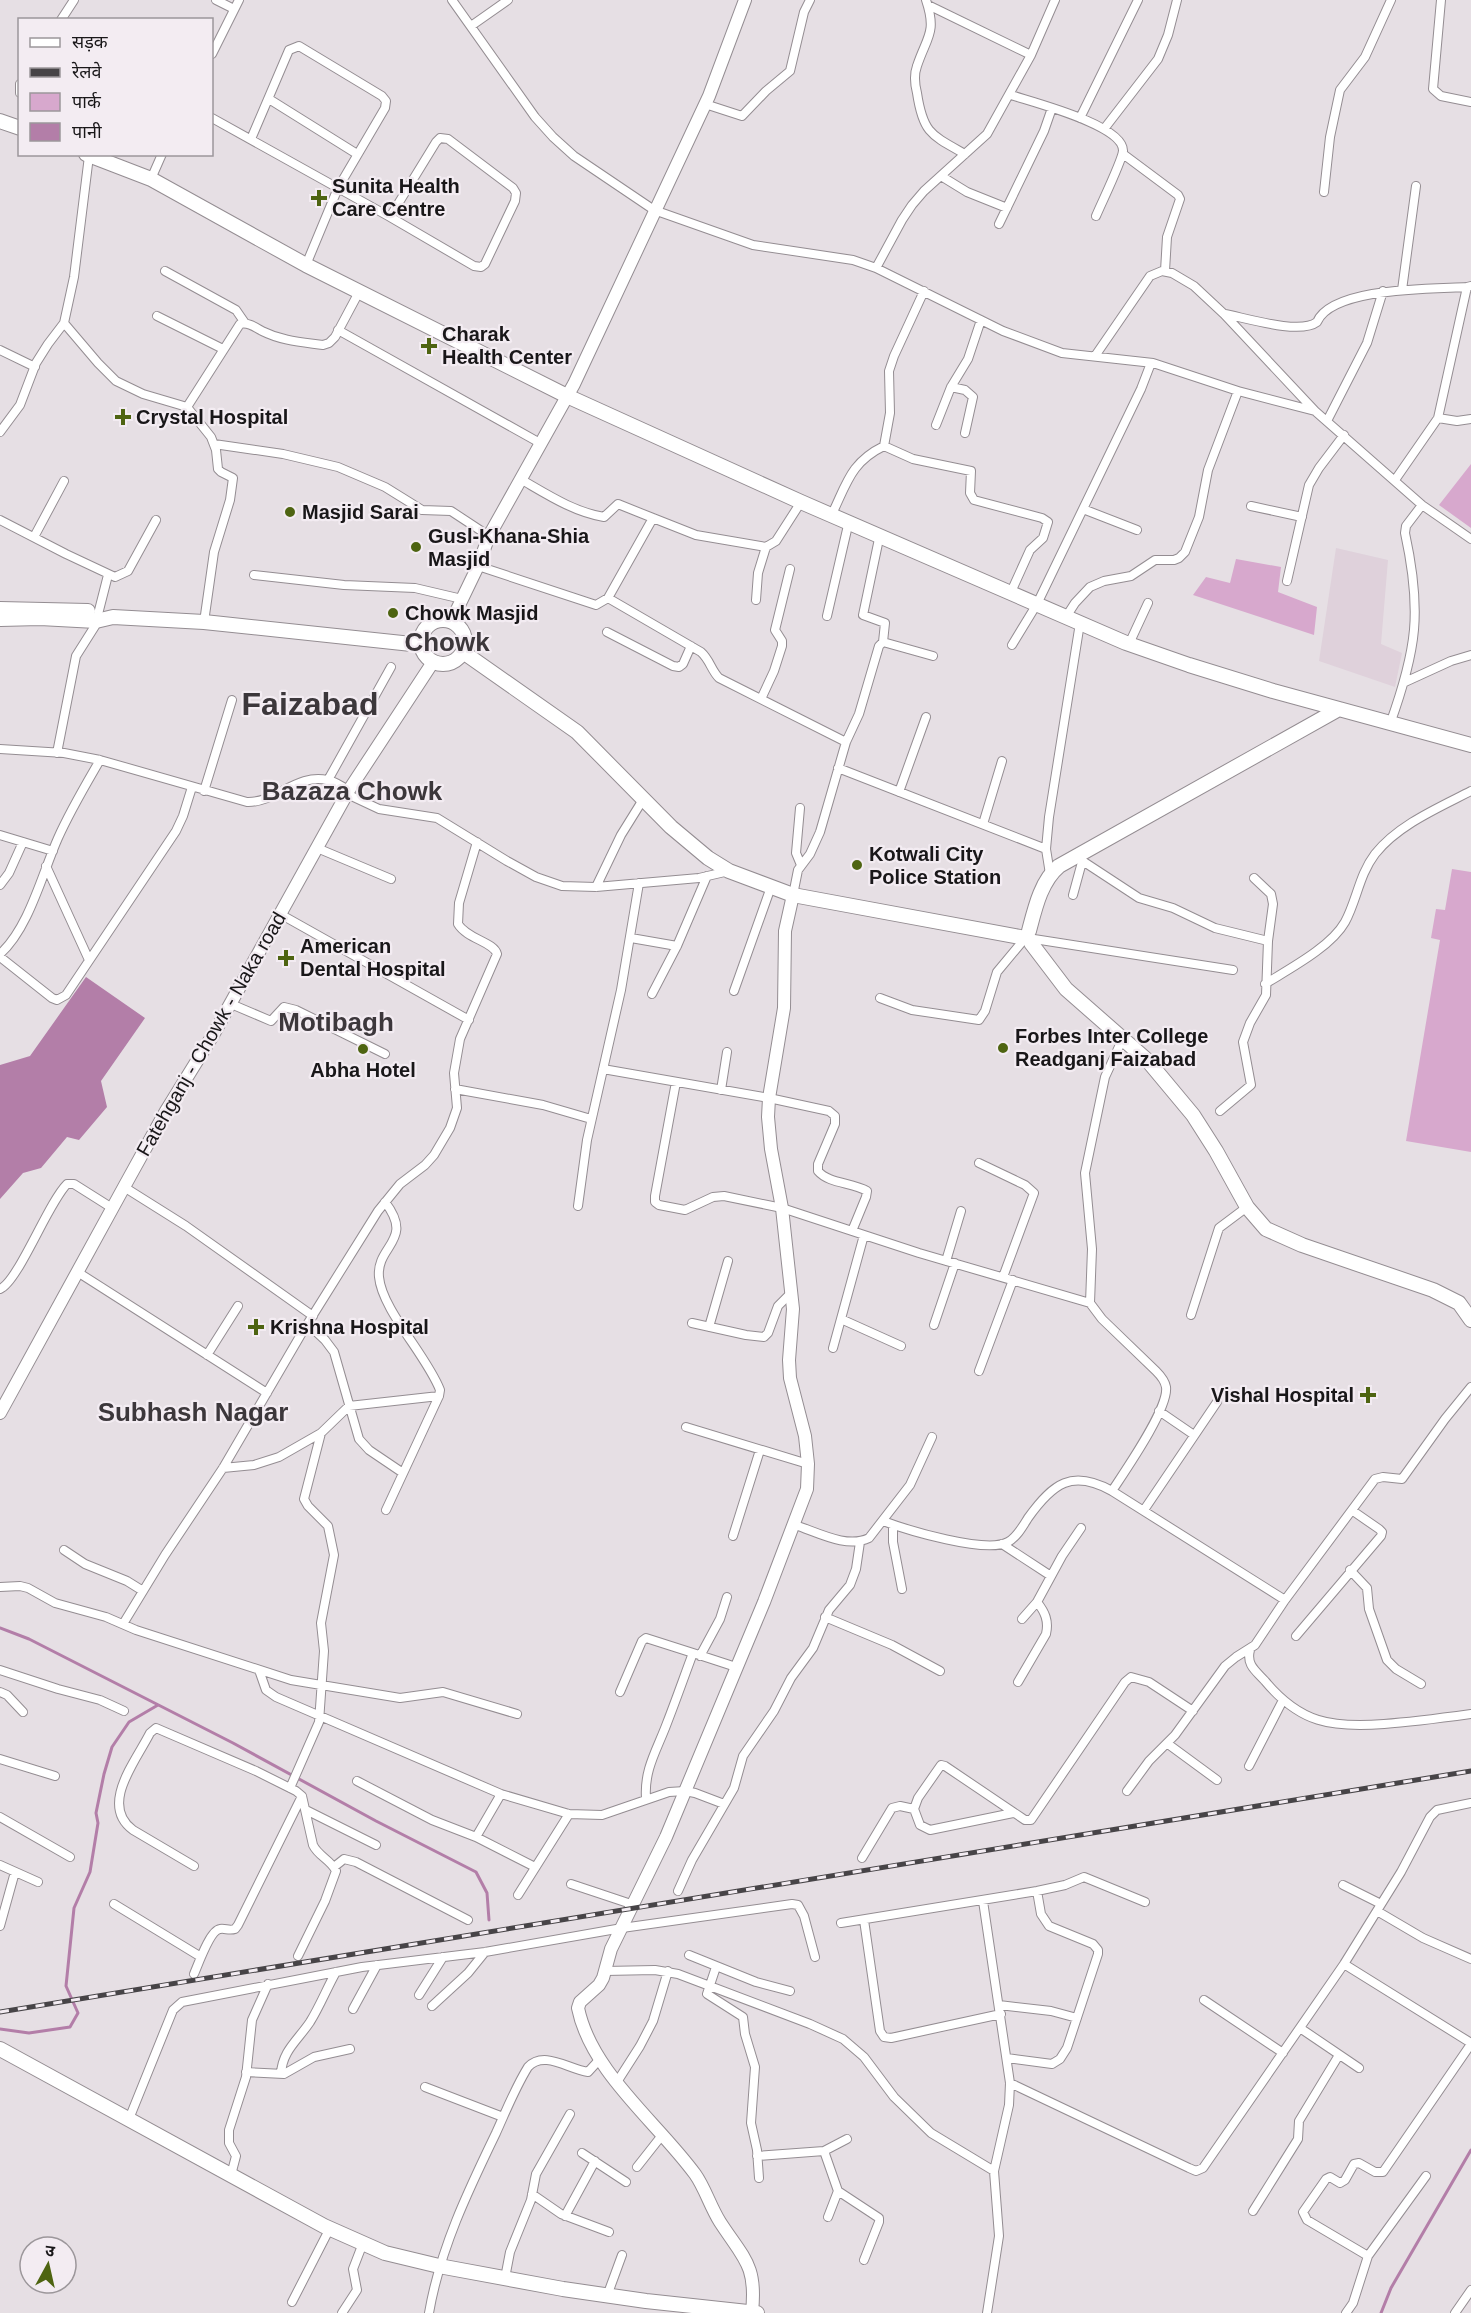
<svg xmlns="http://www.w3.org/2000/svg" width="1471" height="2313" viewBox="0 0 1471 2313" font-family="Arial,'Noto Sans Devanagari',sans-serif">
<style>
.built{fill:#dfd1db}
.green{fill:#d7a8cd}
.water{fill:#b37ea8}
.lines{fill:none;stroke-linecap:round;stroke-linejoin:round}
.stream{stroke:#b37ea8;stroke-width:3}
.street-casing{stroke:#948d92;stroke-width:10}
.secondary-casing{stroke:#948d92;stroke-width:14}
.primary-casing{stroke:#948d92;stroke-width:16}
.street{stroke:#fff;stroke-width:8}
.secondary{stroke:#fff;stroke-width:12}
.primary{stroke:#fff;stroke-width:14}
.rail-casing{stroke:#474447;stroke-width:5}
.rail{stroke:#f3ecf2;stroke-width:3;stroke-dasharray:9;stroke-linecap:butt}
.poi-dot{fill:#4e6411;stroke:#f3ecf2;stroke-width:2}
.labels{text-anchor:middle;stroke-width:4.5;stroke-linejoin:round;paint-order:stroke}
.poi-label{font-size:20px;font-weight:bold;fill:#191719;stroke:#f3ecf2;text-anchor:start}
.street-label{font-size:20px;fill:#191719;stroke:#f3ecf2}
.district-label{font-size:26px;font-weight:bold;fill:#3c373b;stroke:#f3ecf2}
.town-label{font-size:32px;font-weight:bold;fill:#3c373b;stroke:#f3ecf2}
</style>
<rect width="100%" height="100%" fill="#e6dfe4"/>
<path class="built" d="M 1336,548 L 1388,560 L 1381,644 L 1402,653 L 1395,687 L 1319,661 Z"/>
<path class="green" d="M 1471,464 L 1471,528 L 1439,505 Z
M 1236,559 L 1281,567 L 1278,592 L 1317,607 L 1314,635 L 1193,595 L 1206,577 L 1230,583 Z
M 1452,869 L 1471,872 L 1471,1152 L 1406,1141 L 1440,940 L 1431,938 L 1436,909 L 1445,910 Z"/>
<path class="water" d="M 86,977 L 145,1018 L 101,1081 L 107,1107 L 79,1140 L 67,1137 L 41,1168 L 23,1173 L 0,1199 L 0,1065 L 30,1056 Z"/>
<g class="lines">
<path class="stream" d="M 0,1628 L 29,1639 L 233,1743 L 376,1821 L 476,1872 L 487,1893 L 489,1920
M 0,2029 L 29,2033 L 70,2027 L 78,2013 L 66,1986 L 74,1908 L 90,1872 L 98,1823 L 96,1813 L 104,1774 L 112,1747 L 129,1722 L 158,1705
M 1381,2313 L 1391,2288 L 1471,2150"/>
<g class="street-casing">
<path id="street" d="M 216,0 L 234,9
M 452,0 L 535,117 L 553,137 L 574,156 L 654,210 L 753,245 L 853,260 L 876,268 L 1003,331 L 1062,353 L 1153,363 L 1238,391 L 1315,411 L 1422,505 L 1471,539
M 926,0 C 937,33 927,36 917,66 C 914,74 915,85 917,93 C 923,133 931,135 965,154
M 1441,0 L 1433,89 L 1441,96 L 1471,102
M 928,5 L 1031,55
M 61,20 L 74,0
M 471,26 L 508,0
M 212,54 L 239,0
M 20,84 L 20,93
M 1011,95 C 1032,102 1124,125 1123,151 C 1122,161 1101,204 1096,216
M 269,99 L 357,154
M 705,104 L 742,116 L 766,91 L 790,71 L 804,12 L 810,0
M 212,118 L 390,217
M 1080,118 L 1138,0
M 1104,129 L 1158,59 L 1168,35 L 1177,0
M 440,138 L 448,139 L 513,188 L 516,193 L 515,201 L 485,264 L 481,267 L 474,266 L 390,217 L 436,142 Z
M 251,139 L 289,50 L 299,46 L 382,96 L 386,101 L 385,108 L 338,188 L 306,265
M 1123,154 L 1178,195 L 1180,199 L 1167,237 L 1165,271
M 89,156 L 74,277 L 64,323 L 98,363 L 116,381 L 143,394 L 187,407 L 211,437 L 216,450 L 218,469 L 221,472 L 233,478 L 230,500 L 214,552 L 204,622
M 941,176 L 967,192 L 1007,208
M 151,179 L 162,154
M 1324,192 L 1330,137 L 1340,90 L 1365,57 L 1391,0
M 999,224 L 1044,131 L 1052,108
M 876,268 L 902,220 L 912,205 L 924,191 L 987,134 L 1031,55 L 1055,0
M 165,271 L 236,310 L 245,323
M 1471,286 L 1467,287 L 1438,418 L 1457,421 L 1471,419
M 1402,290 L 1416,186
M 924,291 L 894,356 L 889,371 L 890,413 L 884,446 L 913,459 L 971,471 L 970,493 L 974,500 L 1042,518 L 1048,522 L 1043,538 L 1030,550 L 1011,592
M 1225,314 C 1246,318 1300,335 1317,322 C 1332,287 1433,289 1467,287
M 157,316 L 223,349
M 338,330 L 540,443
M 0,350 L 35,367
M 1095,356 L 1150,276 L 1162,271 L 1172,273 L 1194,286 L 1224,314 L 1315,411
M 951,387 L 965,390 L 973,397 L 965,433
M 187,407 L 240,324 C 248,322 255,327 262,331 C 282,341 301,342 323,345 L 329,343 L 335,337 L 359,292
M 1327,421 L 1367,343 L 1383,291
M 936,425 L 951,387 L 968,359 L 981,320
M 0,432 L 20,405 L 36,363 L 48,344 L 64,323
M 214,444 L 283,454 L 338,467 L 385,487 L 422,510 L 451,511 L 489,536
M 522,480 C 548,495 574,512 604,517 L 618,504 L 653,518
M 1395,480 L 1438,418
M 1251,506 L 1302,517
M 1083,509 L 1137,530
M 832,514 C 847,483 851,462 884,446
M 0,520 L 66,554 L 115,577 L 128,571 L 156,520
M 880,534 L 863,615 L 885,623 L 883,642
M 34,537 L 64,481
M 478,566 L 596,605 L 608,598 L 653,518 L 696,535 L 766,547 L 776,541 L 801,502
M 254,575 L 344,585 L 415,588 L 462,599
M 1287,581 L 1309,485 L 1319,468 L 1344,435
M 608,598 L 701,652 C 710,660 711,670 719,678 L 846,742 L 820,832 L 810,854 L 798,870 L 793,895
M 756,600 L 758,573 L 766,547
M 827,616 L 849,521
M 1066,617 L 1075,603 L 1090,587 L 1104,581 L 1131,576 L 1155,560 L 1174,560 L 1179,558 L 1185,552 L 1199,517 L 1208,470 L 1238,391
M 607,632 L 673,666 L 679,667 L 683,664 L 691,646
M 1129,644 L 1148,603
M 1012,645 L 1037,604 L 1141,389 L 1151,363
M 1405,682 L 1451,661 L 1471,655
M 761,699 L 774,671 L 782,646 L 782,641 L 775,630 L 790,569
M 1390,724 C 1417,649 1422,611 1405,533 L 1406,526 L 1422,505
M 846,742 L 859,714 L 879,646 L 883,642 L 933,656
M 0,749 L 64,753 L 100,760 L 247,802 C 275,803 298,773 327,780 C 335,781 342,787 349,790
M 57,753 L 76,656 L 95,626 L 108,575
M 838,768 L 1046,849
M 328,780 L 391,667
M 204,791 L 232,700
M 899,792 L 926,717
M 347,794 L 379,809 L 437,818 L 507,861 L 536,877 L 562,886 L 596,887 L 699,878 L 729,871
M 800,808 L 796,853 L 801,865
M 983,824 L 1002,761
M 0,835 L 53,851
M 317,848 L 391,879
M 1075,856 L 1139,898 L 1173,908 L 1215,928 L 1268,941
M 46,866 L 89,960
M 1050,874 L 1046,849 L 1049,817 L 1080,623
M 0,885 L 9,873 L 23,842
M 596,887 L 621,835 L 644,798
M 1073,895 L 1082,862
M 280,914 L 469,1020
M 631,938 L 677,946
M 1034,939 L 1233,970
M 0,954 C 29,928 42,874 58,838 C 70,811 85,786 100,760
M 0,957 L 52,998 L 57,1000 L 66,995 L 176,831 L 183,816 L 192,787
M 1265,984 C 1289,969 1331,947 1345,922 C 1357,900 1359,875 1375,854 C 1398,825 1438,808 1471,791
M 734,991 L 771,887
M 652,994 L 677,946 L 707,876
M 880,998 L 912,1010 L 979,1020 L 985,1011 L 997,972 L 1022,942
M 231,1004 L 271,1021 L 284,1007 L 296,1010 L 385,1054
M 603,1069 L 769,1098 L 829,1111 L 835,1116 L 835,1124 L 818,1164 L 818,1171 C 829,1184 852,1182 867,1191 L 866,1197 L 852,1231
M 676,1082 L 655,1196 L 655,1202 L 659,1205 L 685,1210 L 713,1197 L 724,1196 L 782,1208 L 919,1253 L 1090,1303
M 455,1089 L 543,1105 L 591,1119
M 721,1090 L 727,1052
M 1220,1111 L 1251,1085 L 1243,1042 L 1250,1023 L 1266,995 L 1268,941 L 1273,904 L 1271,894 L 1254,878
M 979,1163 L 1025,1185 L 1034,1193 L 1003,1277
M 124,1187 L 186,1226 L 313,1316
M 385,1202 C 415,1241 376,1245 379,1277 C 382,1310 427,1356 440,1390 L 439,1396 L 386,1510
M 578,1206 L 587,1140 L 621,990 L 639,883
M 946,1261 L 961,1211
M 79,1273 L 267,1393
M 0,1289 C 18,1282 48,1203 67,1184 L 74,1184 L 112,1208
M 1191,1315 L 1219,1228 L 1247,1207
M 841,1319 L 901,1346
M 692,1323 L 746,1335 L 764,1337 L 768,1333 L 778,1306 L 791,1293
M 308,1324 L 325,1340 L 334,1352 L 359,1439 L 369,1450 L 403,1473
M 934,1325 L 955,1263
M 709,1327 L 728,1261
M 833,1348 L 864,1235
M 207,1355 L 238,1306
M 979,1371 L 1013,1280
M 1159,1411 L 1194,1435
M 686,1427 L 808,1464
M 223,1468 L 254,1465 L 279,1457 L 321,1433 L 349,1406 L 439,1396
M 1112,1491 L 1285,1600
M 1144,1510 L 1217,1402
M 883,1521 C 907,1530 986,1554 1008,1542 C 1017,1537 1023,1526 1028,1518 C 1053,1483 1072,1469 1112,1491 C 1125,1471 1169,1408 1166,1387 C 1165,1381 1160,1375 1156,1371 L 1102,1319 L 1090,1303 L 1092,1249 L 1085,1173 L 1105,1077 L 1123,1038
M 795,1525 C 817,1532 847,1549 869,1538 L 910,1485 L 932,1437
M 893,1525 L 893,1542 L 902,1589
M 733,1536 L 760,1450
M 1002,1544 L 1051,1576
M 64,1550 L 85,1564 L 127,1581 L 143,1591
M 1350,1570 L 1367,1588 L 1369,1609 L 1387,1660 L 1396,1669 L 1421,1684
M 0,1587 L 20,1586 L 28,1588 L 55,1603 L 106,1617 L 136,1630 L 291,1680 L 400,1698 L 443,1692 L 517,1714
M 825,1617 L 892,1645 L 940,1671
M 1022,1619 L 1037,1602 L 1062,1556 L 1081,1528
M 123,1624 L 165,1555 L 223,1468 L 303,1331 L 378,1211 L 400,1184 L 425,1165 L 434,1155 L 450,1128 L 457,1108 L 454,1073 L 460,1039 L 497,954 C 494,942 467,939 458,924 L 459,903 L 477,842
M 1296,1636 L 1381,1536 L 1382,1532 L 1379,1529 L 1353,1511
M 1250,1650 C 1246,1665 1256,1671 1265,1681 C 1300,1723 1331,1728 1384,1724 C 1413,1722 1442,1718 1471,1714
M 700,1656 L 720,1619 L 727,1597
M 0,1670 L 58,1689 L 100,1700 L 124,1711
M 259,1670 L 266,1690 L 276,1697 L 501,1794 L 569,1814 L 602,1815 L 669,1792 L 685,1791 L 695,1793 L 724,1804
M 1018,1682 L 1046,1634 C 1049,1621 1045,1612 1037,1602
M 0,1692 L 7,1695 L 23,1712
M 620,1692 L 642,1641 L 646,1638 L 693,1653
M 1168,1744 L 1217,1780
M 0,1759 L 55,1776
M 1249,1766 L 1283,1700
M 357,1781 L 432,1820 L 476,1837 L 535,1867
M 290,1788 L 319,1722 L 324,1651 L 321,1623 L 334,1555 L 328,1526 L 308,1506 L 304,1499 L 321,1433
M 1127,1791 L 1149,1761 L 1175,1735 L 1225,1666 L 1236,1657 L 1255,1645 L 1285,1600 L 1375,1479 L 1383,1477 L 1402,1479 L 1445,1419 L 1471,1387
M 646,1798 C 644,1769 657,1750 667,1723 C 676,1700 684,1677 693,1653 L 736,1667
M 306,1810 L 376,1845
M 1013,1813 L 930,1830 L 920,1825 L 914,1809 L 918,1798 L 941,1765 L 945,1766 L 1025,1820 L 1031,1820 L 1125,1682 L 1131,1677 L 1149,1682 L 1193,1711
M 0,1817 L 70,1857
M 476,1837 L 501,1794
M 862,1858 L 892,1808 L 900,1806 L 914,1809
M 0,1865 L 38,1882
M 194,1866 L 133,1830 C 99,1805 136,1761 150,1733 L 156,1728 L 256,1771 L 296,1791 L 302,1796 L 313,1845 C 318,1856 331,1860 336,1871 L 325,1901 L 298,1956
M 334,1867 L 344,1859 L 356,1862 L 468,1920
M 571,1884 L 634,1905
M 1343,1885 L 1381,1904
M 678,1891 L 692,1860 L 734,1788 L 743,1756 L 774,1711 L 791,1678 L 813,1648 L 829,1610 L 850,1585 L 856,1569 L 860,1542
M 518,1895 L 569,1814
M 983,1901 L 1010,2083 L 1009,2105 L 994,2171 L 999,2236 L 987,2313
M 114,1904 L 201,1957
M 1377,1911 L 1423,1938 L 1471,1959
M 864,1920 L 880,2031 L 884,2037 L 891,2038 L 1001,2014
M 841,1923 L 1037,1891 L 1065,1885 L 1084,1877 L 1145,1902
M 0,1926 L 15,1872
M 689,1955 L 756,1982 L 790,1991
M 1344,1964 L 1471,2043
M 716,1967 L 707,1994 L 743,2017 L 745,2034 L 755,2067 L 751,2123 L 757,2150 L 759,2178
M 605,1971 L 655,1970 L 678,1974 L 810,2024 L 843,2039 L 864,2057 L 894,2097 L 931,2133 L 994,2171
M 194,1974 C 198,1965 210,1930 220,1929 C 225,1928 229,1931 235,1929 L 238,1925 L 302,1796
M 419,1995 L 443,1957
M 1204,2000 L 1283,2053
M 999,2005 L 1051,2011 L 1077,2018
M 432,2006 L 468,1973 L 485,1952
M 353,2009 L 377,1965
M 1300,2028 L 1359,2068
M 1007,2058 L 1052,2064 L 1060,2059 L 1067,2048 L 1098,1954 L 1098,1950 L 1093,1944 L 1049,1926 L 1041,1914 L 1037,1891
M 246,2072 L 284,2074 L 314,2057 L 350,2049
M 281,2074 C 282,2051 298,2040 310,2022 C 320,2006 327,1988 336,1972
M 617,2082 L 640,2046 L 653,2021 L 668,1971
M 1010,2083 L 1189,2168 L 1196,2171 L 1203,2168 L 1344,1964 L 1401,1872 L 1430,1817 L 1437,1810 L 1471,1803
M 425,2087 L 503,2117
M 129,2119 L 173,2010 L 182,2002 L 362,1967 L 485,1952 L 622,1928 L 792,1904 L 798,1905 L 804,1916 L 815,1957
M 824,2151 L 838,2191 L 828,2217
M 582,2153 L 626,2182
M 757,2156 L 824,2151 L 847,2139
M 637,2167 L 663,2134
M 231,2175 L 236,2156 L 229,2143 L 229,2130 L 246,2077 L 252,2020 L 268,1984
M 838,2191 L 879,2218 L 879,2222 L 864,2260
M 532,2194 L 561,2214 L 609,2232
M 1253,2211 L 1298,2139 L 1299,2121 L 1339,2055
M 565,2216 L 595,2161
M 1368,2256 L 1307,2220 L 1303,2212 L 1326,2179 L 1330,2177 L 1340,2183 L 1345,2180 L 1354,2164 L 1359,2163 L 1375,2172 L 1383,2172 L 1471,2044
M 505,2278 L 510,2252 L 531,2200 L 536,2174 L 570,2114
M 607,2296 L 622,2255
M 292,2302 L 330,2228
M 342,2313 L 357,2290 L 353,2269 L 363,2243
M 429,2313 C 440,2249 468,2191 496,2133 C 506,2111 515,2088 528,2067 C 544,2050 568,2069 588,2072 L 599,2060
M 1346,2313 L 1353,2303 L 1368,2256 L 1426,2176
M 1455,2313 L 1471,2290"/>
</g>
<g class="secondary-casing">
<path id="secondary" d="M 451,622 L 478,566 L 489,536 L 574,384 L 709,96 L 745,0
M 0,1413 L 124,1187 L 166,1111 L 213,1035 L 349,790 L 433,662
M 752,2312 C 757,2265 744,2259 720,2222 C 710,2206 705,2188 695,2174 C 657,2122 591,2072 578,2008 L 580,2002 L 599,1985 L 603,1978 L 611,1949 L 666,1837 L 764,1602 L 807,1489 L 808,1464 L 805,1436 L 790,1378 L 789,1360 L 793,1309 L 782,1208 L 771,1149 L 768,1117 L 769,1098 L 784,1008 L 785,931 L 793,895"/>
</g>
<g class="primary-casing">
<path id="primary" d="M 0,121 L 20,128
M 86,154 L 151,179 L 306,265 L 567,396 L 801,502 L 1126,643 L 1189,665 L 1273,691 L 1471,745
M 0,609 L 88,611
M 0,619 L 40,618 L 96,621 L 113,617 L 204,622 L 421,645
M421 642a22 22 0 1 1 44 0a22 22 0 1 1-44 0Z
M 463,652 L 577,732 L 671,827 L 708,858 L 729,871 L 793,895 L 1020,937
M 1029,931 C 1035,908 1041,881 1059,866 L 1339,709
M 1031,943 L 1066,989 L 1148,1061 L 1193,1115 L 1216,1151 L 1247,1207 L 1266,1229 L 1302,1245 L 1433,1290 L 1459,1303 L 1471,1320
M 0,2049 L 324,2226 L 385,2253 L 439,2266 L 563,2289 L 646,2301 L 757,2313"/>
</g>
<use href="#street" class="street"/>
<use href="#secondary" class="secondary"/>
<use href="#primary" class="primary"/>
<g class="rail-casing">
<path id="rail" d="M 0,2012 L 1471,1771"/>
</g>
<use href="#rail" class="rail"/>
</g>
<g class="poi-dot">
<path d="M316 189h6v6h6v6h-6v6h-6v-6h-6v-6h6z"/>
<path d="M426 337h6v6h6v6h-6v6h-6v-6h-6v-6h6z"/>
<path d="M120 408h6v6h6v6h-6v6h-6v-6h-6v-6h6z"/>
<circle cx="290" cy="512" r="6"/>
<circle cx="416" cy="547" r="6"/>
<circle cx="393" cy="613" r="6"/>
<circle cx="857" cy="865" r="6"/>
<path d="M283 949h6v6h6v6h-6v6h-6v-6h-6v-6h6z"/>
<circle cx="1003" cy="1048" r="6"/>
<circle cx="363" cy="1049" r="6"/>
<path d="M253 1318h6v6h6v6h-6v6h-6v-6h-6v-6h6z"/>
<path d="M1365 1386h6v6h6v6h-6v6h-6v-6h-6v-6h6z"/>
</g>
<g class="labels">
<g class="poi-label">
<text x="332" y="193">Sunita Health<tspan x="332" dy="23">Care Centre</tspan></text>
<text x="442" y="341">Charak<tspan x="442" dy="23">Health Center</tspan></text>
<text x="136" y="424">Crystal Hospital</text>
<text x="302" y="519">Masjid Sarai</text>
<text x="428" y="543">Gusl-Khana-Shia<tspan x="428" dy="23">Masjid</tspan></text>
<text x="405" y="620">Chowk Masjid</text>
<text x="869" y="861">Kotwali City<tspan x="869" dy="23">Police Station</tspan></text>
<text x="300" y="953">American<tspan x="300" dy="23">Dental Hospital</tspan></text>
<text x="1015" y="1043">Forbes Inter College<tspan x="1015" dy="23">Readganj Faizabad</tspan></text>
<text x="363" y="1077" text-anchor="middle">Abha Hotel</text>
<text x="270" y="1334">Krishna Hospital</text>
<text x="1354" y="1402" text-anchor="end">Vishal Hospital</text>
</g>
<g class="street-label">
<text transform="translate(211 1034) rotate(-60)" y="7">Fatehganj - Chowk - Naka road</text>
</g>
<g class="district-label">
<text x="447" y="651">Chowk</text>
<text x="352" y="800">Bazaza Chowk</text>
<text x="336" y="1031">Motibagh</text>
<text x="193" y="1421">Subhash Nagar</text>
</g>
<g class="town-label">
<text x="310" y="715">Faizabad</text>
</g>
</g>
<rect x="18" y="18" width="195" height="138" fill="#f3ecf2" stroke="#9c979b" stroke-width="1.5"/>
<rect x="30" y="38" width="30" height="9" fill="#ffffff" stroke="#9c979b" stroke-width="1.5"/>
<text x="72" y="48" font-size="18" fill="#191719">सड़क</text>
<rect x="30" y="68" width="30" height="9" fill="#474447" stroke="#9c979b" stroke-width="1.5"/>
<text x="72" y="78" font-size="18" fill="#191719">रेलवे</text>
<rect x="30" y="93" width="30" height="18" fill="#d7a8cd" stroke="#9c979b" stroke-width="1.5"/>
<text x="72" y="108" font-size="18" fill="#191719">पार्क</text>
<rect x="30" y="123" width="30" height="18" fill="#b37ea8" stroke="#9c979b" stroke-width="1.5"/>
<text x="72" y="138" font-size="18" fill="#191719">पानी</text>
<g transform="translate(48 2265) rotate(8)"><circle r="28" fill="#f3ecf2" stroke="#9c979b" stroke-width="1.5"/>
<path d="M0-4.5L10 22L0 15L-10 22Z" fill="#4e6411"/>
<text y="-9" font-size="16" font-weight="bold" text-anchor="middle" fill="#191719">उ</text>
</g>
</svg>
